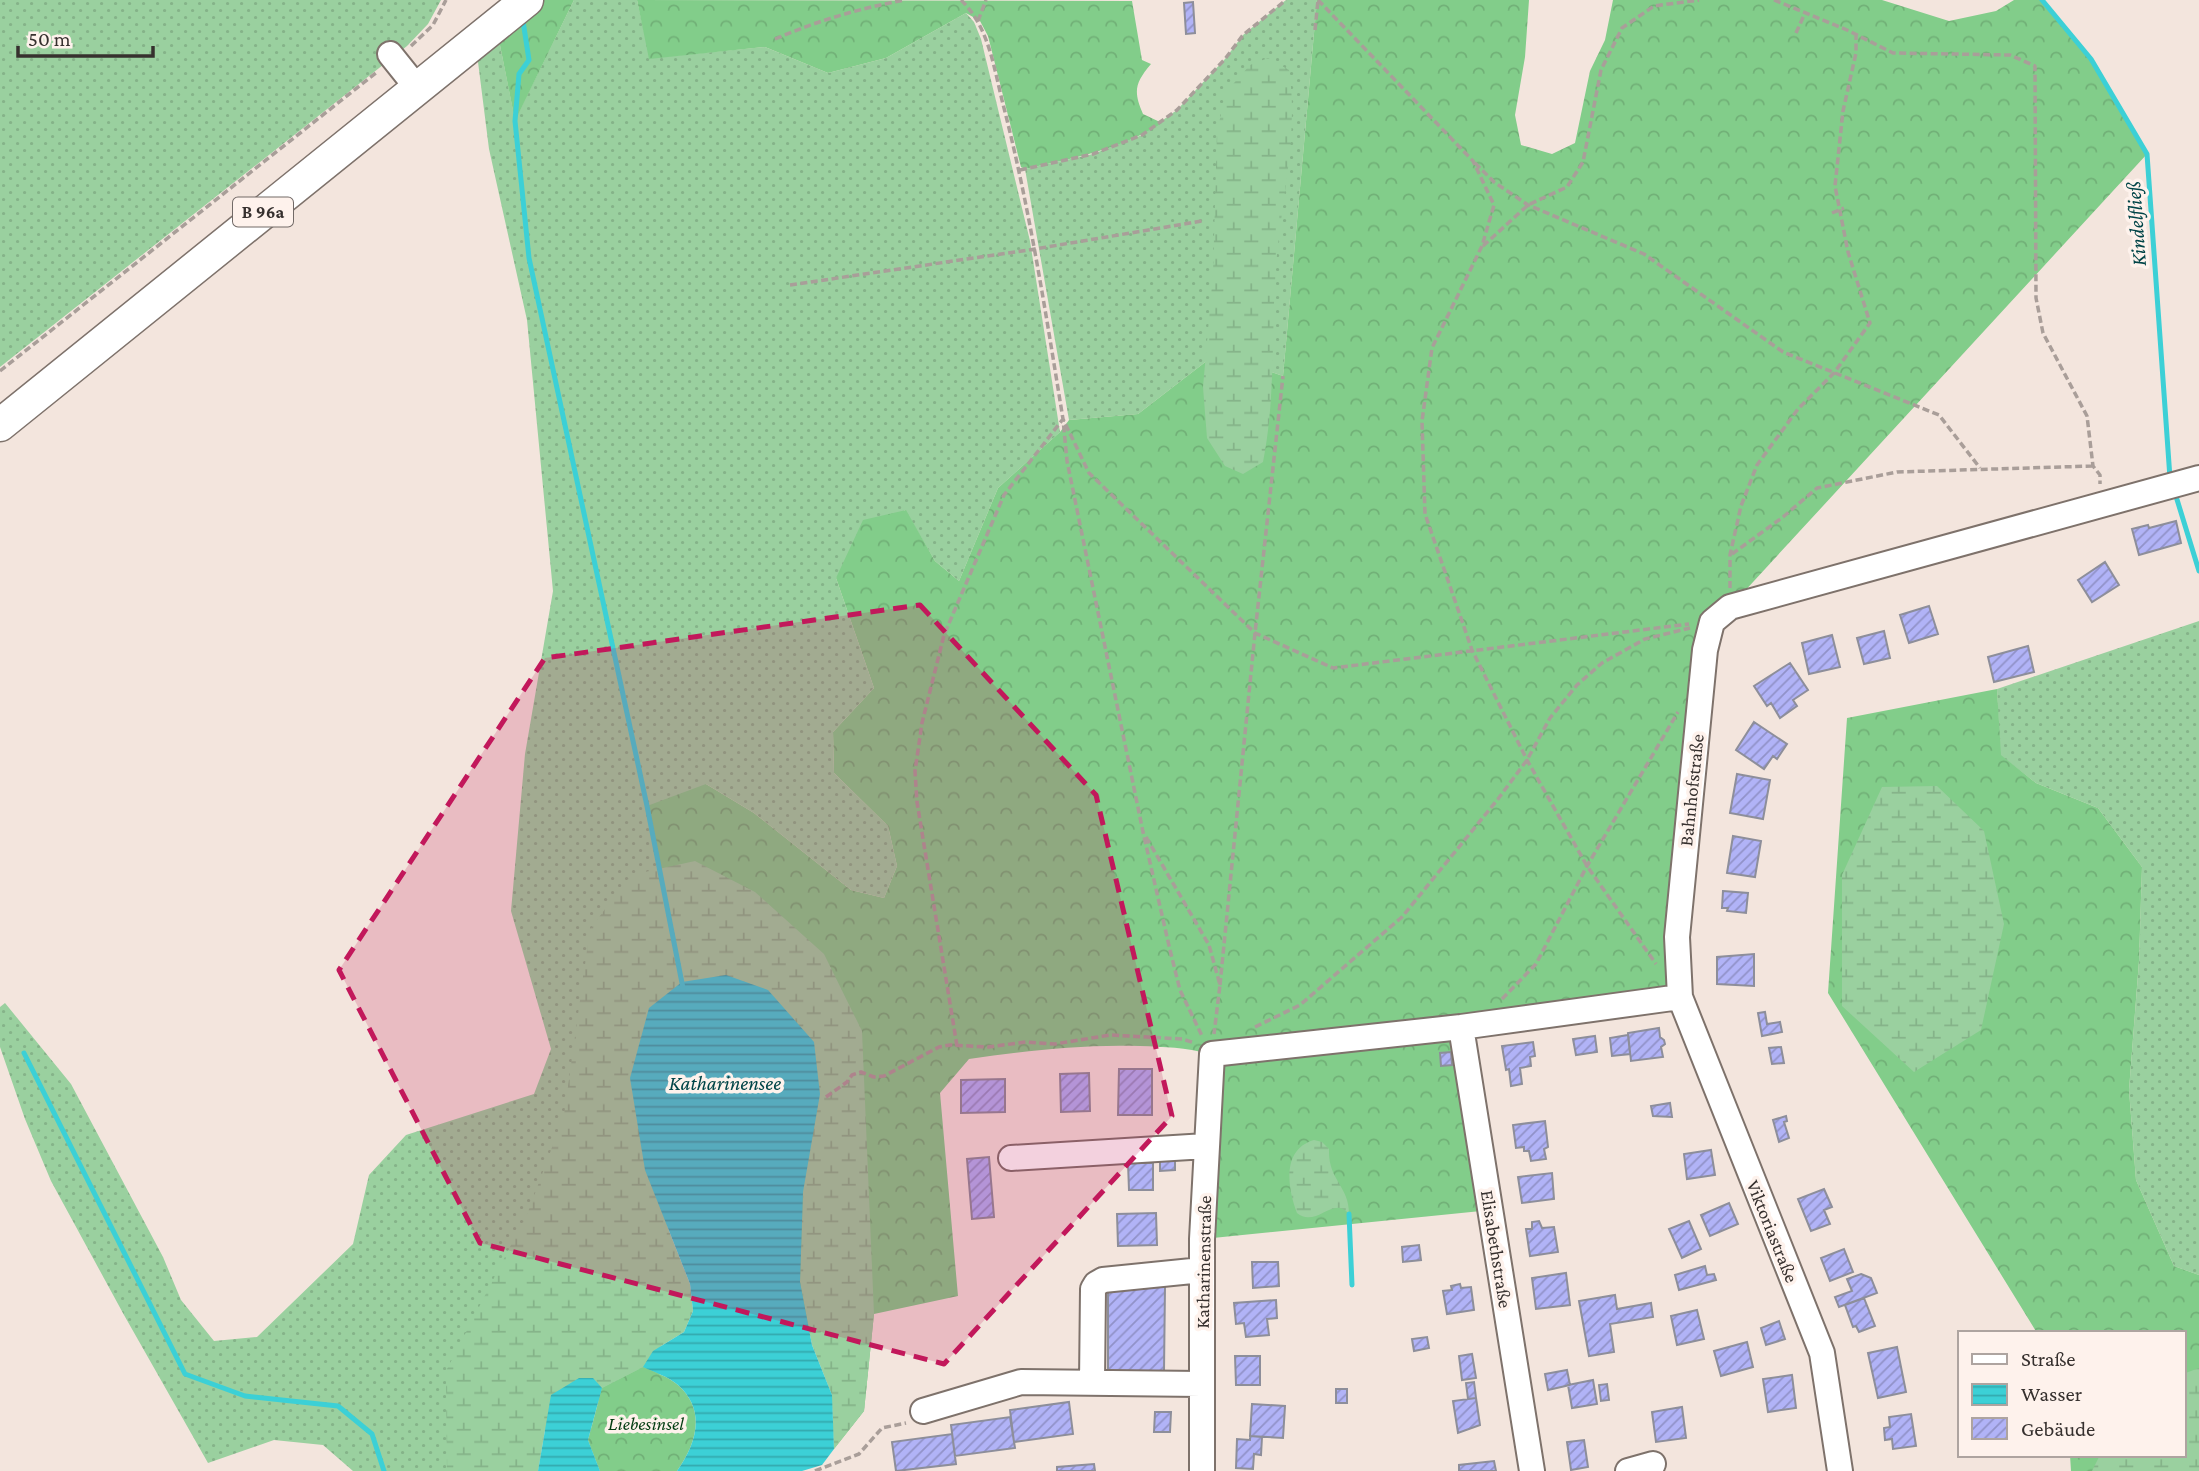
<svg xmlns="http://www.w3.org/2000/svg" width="2199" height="1471" viewBox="0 0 2199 1471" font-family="'Crimson Pro',serif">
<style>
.grass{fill:url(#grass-dots)}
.forest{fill:url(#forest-crowns)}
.wetland{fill:url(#wetland-marsh)}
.water{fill:url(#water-rules)}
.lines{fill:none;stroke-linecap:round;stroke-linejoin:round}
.stream{stroke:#3cd0d6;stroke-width:5}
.building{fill:url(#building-hatch);stroke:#8d8e9a;stroke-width:2}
.minor-casing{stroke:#7e726b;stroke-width:28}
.major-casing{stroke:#7e726b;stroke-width:35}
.path{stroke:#a99e99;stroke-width:3.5;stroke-dasharray:7 3.5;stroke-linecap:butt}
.minor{stroke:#fff;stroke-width:24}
.major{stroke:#fff;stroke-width:32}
.marked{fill:#c2185b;fill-opacity:0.2;stroke:#c2185b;stroke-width:5;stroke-dasharray:14 9;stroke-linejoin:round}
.labels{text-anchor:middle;stroke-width:7;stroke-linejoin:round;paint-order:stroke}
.shield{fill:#fef2ec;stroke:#726a67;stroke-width:2}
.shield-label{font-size:18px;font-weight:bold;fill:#36302e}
.street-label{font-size:19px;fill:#36302e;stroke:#fef2ec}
.park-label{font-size:19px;font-style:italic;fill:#033c11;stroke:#fef2ec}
.water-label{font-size:21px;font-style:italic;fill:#004447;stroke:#fef2ec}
</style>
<defs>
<pattern id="grass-dots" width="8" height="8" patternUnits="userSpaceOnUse" patternTransform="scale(1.75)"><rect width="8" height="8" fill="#9ad09f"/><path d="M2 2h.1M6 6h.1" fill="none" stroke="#85b389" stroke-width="1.8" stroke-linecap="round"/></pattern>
<pattern id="forest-crowns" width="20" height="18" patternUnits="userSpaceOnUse" patternTransform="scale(1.75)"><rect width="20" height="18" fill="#82cd8a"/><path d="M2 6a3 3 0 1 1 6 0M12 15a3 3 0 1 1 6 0" fill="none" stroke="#71b077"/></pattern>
<pattern id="wetland-marsh" width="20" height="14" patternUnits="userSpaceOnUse" patternTransform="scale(1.75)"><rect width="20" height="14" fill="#9ad09f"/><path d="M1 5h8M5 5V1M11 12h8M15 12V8" fill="none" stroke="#85b389"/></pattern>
<pattern id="water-rules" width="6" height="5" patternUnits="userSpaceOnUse" patternTransform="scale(1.75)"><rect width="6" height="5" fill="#3cd0d6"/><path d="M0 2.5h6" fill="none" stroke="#33a9ae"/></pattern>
<pattern id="building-hatch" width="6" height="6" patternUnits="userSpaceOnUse" patternTransform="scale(1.75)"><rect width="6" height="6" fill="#b1b3f7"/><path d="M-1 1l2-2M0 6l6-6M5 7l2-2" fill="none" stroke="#9192c8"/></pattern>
</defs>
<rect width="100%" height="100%" fill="#f3e5dd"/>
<path class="grass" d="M 0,0 L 441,0 L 428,24 L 407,46 L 0,367 Z
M 574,0 L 637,0 L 650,58 L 765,47 L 828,73 L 886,58 L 966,13 L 974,22 L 981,39 L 1030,241 L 1060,432 L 998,488 L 959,581 L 935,561 L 905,510 L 836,578 L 874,688 L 833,732 L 834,773 L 888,826 L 897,866 L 884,898 L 851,890 L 754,813 L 706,784 L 682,982 L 659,1374 L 677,1471 L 600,1471 L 588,1440 L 600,1402 L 551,1395 L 538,1471 L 353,1471 L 323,1445 L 274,1440 L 208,1463 L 124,1315 L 51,1181 L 25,1119 L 0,1047 L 0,1007 L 5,1003 L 71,1084 L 163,1257 L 181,1300 L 214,1341 L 257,1337 L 353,1244 L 369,1175 L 406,1135 L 534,1094 L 551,1049 L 511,911 L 525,754 L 553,591 L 527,320 L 489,149 L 477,54 L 497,30 L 515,120 Z
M 1286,0 L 1317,0 L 1283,376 L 1217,353 L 1138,414 L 1069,420 L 1025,169 L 1093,154 L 1142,135 L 1177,110 L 1225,59 L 1243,35 Z
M 2199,621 L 2199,1275 L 2174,1266 L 2136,1180 L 2129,1090 L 2139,961 L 2142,867 L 2098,808 L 2036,783 L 2000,755 L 1997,689 Z"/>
<path class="forest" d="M 533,0 L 574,0 L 515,121 L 497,30 Z
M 637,0 L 1132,1 L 1142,60 L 1151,64 C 1135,83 1133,91 1143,114 L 1162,123 C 1120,150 1073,158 1025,169 L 1021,167 L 988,36 L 980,21 L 966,13 L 886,58 L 828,73 L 765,47 L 649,59 Z
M 1317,0 L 1529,0 L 1525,57 L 1515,115 L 1521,145 L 1552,154 L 1575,143 L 1590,71 L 1605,40 L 1613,0 L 1882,0 L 1949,21 L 1996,11 L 2014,0 L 2042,0 L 2091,59 L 2147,154 L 1730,607 L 1712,622 L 1680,997 L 1461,1027 L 1491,1210 L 1203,1239 L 1209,1054 C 1186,1047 1164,1047 1140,1046 C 1082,1044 1026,1051 969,1059 L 940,1093 L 958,1296 L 874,1314 L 864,1411 L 834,1449 L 832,1395 L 682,982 L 647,806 L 706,784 L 754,813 L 851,890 L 884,898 L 897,866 L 888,826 L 834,773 L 833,732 L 874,688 L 836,578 L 863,520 L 906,510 L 935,561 L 959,581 L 998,488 L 1060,432 L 1069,420 L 1138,414 L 1217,353 L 1283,376 Z
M 1997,689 L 2001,755 L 2036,783 L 2098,808 L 2142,867 L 2139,961 L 2129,1090 L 2136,1180 L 2174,1266 L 2199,1275 L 2199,1471 L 2071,1471 L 2070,1455 L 2183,1455 L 2183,1333 L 2037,1333 L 1828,993 L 1847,718 Z
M 643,1367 C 654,1372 669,1377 678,1385 C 707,1411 696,1444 677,1471 L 600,1471 L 588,1440 L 602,1388 Z"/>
<path class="wetland" d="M 1268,58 L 1289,70 C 1299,134 1281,201 1276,266 C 1271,331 1276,397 1263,462 L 1243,474 L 1225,466 L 1207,438 L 1203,387 L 1213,274 L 1217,132 L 1226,92 L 1250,65 Z
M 1937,786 L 1984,831 L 2004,924 L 1981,1030 L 1914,1072 L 1842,1006 L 1842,875 L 1882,787 Z
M 695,861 L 755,892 L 824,954 L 862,1031 L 874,1314 L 864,1411 L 834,1449 L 832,1395 L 812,1345 L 800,1282 L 803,1192 L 645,1170 L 690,1284 L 693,1311 L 684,1332 L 653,1351 L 643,1367 L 602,1388 L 593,1378 L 544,1431 L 538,1471 L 447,1471 L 446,1371 L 528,1212 L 564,1115 L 590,929 L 631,875 Z
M 1314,1140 L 1322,1142 L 1329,1149 C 1328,1181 1349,1185 1349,1214 C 1334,1194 1316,1229 1297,1213 C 1287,1187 1282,1149 1314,1140 Z
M 2199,1368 L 2199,1471 L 2092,1471 L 2100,1455 L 2183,1455 L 2183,1374 Z"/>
<path class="water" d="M 726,975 L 768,990 L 814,1042 L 820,1094 L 803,1192 L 800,1282 L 812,1345 L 832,1395 L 834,1449 L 822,1465 L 802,1471 L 677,1471 C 696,1444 707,1411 678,1385 C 669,1377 654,1372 643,1367 L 653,1351 L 684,1332 L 693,1311 L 690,1284 L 645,1170 L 630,1078 L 649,1008 L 682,982 Z
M 579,1378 L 593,1378 L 602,1388 L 588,1440 L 600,1471 L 538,1471 L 551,1395 Z"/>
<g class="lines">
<path class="stream" d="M 2042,0 L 2091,59 L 2147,154 L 2170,478
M 523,21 L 529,60 L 519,74 L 515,121 L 529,258 L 647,806 L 683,988
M 2175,493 L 2199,571
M 24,1053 L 185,1374 L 245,1396 L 338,1406 L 372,1434 L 384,1471
M 1349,1214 L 1352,1285"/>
</g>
<path class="building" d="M 1193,2 L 1195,33 L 1186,34 L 1184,3 Z
M 2176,521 L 2181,543 L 2139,555 L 2132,529 L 2148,525 L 2149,528 Z
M 2105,562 L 2119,585 L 2092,602 L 2078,580 Z
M 1929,606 L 1938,634 L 1909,643 L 1900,615 Z
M 1884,631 L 1890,658 L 1864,664 L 1857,638 Z
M 1832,635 L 1840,667 L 1809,674 L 1802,643 Z
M 2028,646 L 2034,672 L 1994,682 L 1988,657 Z
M 1790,663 L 1808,690 L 1793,700 L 1797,706 L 1780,718 L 1771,703 L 1767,706 L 1754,686 Z
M 1754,722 L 1787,744 L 1777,759 L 1773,756 L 1764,769 L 1736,750 Z
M 1737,774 L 1770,780 L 1763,819 L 1730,813 Z
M 1733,836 L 1761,841 L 1755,877 L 1727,873 Z
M 1723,891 L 1748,893 L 1746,913 L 1727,911 L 1728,908 L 1722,908 Z
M 1754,954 L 1754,986 L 1717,984 L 1717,957 Z
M 1765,1012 L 1767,1024 L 1780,1022 L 1782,1032 L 1762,1036 L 1758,1013 Z
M 1659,1028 L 1660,1037 L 1664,1040 L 1665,1044 L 1661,1047 L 1663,1057 L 1631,1061 L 1628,1033 Z
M 1628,1035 L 1630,1054 L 1612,1056 L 1610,1038 Z
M 1595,1036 L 1597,1052 L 1576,1055 L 1573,1039 Z
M 1533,1042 L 1535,1056 L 1530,1057 L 1531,1066 L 1520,1068 L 1522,1084 L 1511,1086 L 1509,1069 L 1506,1070 L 1502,1046 Z
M 1781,1047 L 1784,1063 L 1772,1064 L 1769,1048 Z
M 1451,1052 L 1452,1065 L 1441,1066 L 1440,1053 Z
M 1119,1069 L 1152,1069 L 1152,1115 L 1118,1115 Z
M 1089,1073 L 1090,1111 L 1061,1112 L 1060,1074 Z
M 1005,1079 L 1005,1112 L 961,1113 L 961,1080 Z
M 1670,1103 L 1672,1117 L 1653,1116 L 1651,1106 Z
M 1786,1116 L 1787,1121 L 1784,1122 L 1789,1138 L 1779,1142 L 1773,1120 Z
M 1545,1121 L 1548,1147 L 1544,1149 L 1546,1159 L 1531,1161 L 1529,1151 L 1524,1151 L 1524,1147 L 1516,1148 L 1513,1125 Z
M 1711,1150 L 1715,1175 L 1687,1179 L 1684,1154 Z
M 989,1157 L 994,1217 L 972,1219 L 967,1159 Z
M 1160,1159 L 1175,1159 L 1175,1170 L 1160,1171 Z
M 1128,1163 L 1153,1163 L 1153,1190 L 1129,1190 Z
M 1552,1173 L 1554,1199 L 1522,1203 L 1518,1177 Z
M 1824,1189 L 1832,1207 L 1824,1210 L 1830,1224 L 1811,1231 L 1798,1199 Z
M 1729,1203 L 1738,1224 L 1710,1236 L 1701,1215 Z
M 1156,1213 L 1157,1245 L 1118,1246 L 1117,1214 Z
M 1539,1221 L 1542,1228 L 1554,1227 L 1558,1252 L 1530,1256 L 1526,1229 L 1532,1229 L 1532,1222 Z
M 1689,1221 L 1701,1249 L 1682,1258 L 1669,1229 Z
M 1419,1245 L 1421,1260 L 1403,1262 L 1402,1247 Z
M 1844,1249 L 1853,1272 L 1830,1281 L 1821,1258 Z
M 1252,1262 L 1278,1262 L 1279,1286 L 1253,1288 Z
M 1705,1266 L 1707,1275 L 1714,1274 L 1716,1280 L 1679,1290 L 1675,1275 Z
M 1566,1273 L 1570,1305 L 1536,1309 L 1532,1278 Z
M 1861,1274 L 1871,1278 L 1877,1293 L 1839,1307 L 1835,1297 L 1852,1291 L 1847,1279 Z
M 1460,1284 L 1461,1288 L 1471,1287 L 1474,1310 L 1447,1314 L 1443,1291 L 1452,1290 L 1451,1286 Z
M 1108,1286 L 1165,1286 L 1164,1371 L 1108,1371 Z
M 1615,1295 L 1617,1309 L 1651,1303 L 1653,1317 L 1610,1324 L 1614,1352 L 1589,1356 L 1579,1301 Z
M 1864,1298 L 1875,1326 L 1859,1332 L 1856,1326 L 1853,1327 L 1845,1305 Z
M 1276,1300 L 1277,1318 L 1267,1319 L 1269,1335 L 1246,1337 L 1244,1323 L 1236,1324 L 1234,1303 Z
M 1697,1310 L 1704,1339 L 1677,1345 L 1671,1316 Z
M 1779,1321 L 1785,1339 L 1766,1345 L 1761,1328 Z
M 1427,1337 L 1429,1348 L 1414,1351 L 1412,1339 Z
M 1747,1342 L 1753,1367 L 1721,1376 L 1714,1351 Z
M 1897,1347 L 1906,1392 L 1878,1398 L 1868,1353 Z
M 1472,1354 L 1476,1378 L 1462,1380 L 1459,1356 Z
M 1235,1356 L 1260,1356 L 1260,1385 L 1236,1385 Z
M 1567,1370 L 1570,1385 L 1548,1390 L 1545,1374 Z
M 1792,1375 L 1796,1408 L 1768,1412 L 1763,1379 Z
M 1593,1380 L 1597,1404 L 1572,1408 L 1568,1385 Z
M 1474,1382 L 1476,1398 L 1468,1399 L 1466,1383 Z
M 1607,1384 L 1609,1400 L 1601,1401 L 1599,1385 Z
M 1336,1389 L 1347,1389 L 1347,1403 L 1336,1403 Z
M 1476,1398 L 1480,1425 L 1458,1433 L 1453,1401 Z
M 1069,1402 L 1073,1434 L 1014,1442 L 1010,1410 Z
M 1252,1404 L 1285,1406 L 1283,1438 L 1250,1436 Z
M 1682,1407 L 1686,1438 L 1656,1442 L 1652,1412 Z
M 1155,1412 L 1171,1412 L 1170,1432 L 1154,1432 Z
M 1911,1414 L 1916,1446 L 1893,1449 L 1892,1439 L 1885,1440 L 1884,1428 L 1890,1427 L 1889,1417 Z
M 1010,1417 L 1015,1448 L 955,1456 L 951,1425 Z
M 952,1434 L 956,1464 L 896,1471 L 892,1442 Z
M 1250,1436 L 1262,1437 L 1261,1455 L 1254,1454 L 1253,1469 L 1236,1468 L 1237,1439 L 1250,1440 Z
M 1584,1440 L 1588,1467 L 1571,1470 L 1567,1442 Z
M 1494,1461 L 1496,1471 L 1459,1471 L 1459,1465 Z
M 1094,1464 L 1095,1471 L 1057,1471 L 1057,1467 Z"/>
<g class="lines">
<g class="minor-casing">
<path id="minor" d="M 390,54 L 418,89
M 1680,997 L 1822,1353 L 1840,1471
M 1461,1027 L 1532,1471
M 1011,1158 L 1206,1146
M 1092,1382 L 1093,1289 L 1096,1284 L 1103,1280 L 1202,1270
M 923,1411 L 1021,1382 L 1201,1384
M 1202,1471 L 1202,1239 L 1212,1054 L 1461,1027 L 1680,997 L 1677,937 L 1705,650 L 1712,622 L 1730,607 L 2199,478
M 1628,1471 L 1653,1464"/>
</g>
<g class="major-casing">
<path id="major" d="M 0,425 L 527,0"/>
</g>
<path class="path" d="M 961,0 C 990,28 994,70 1004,108 C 1030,210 1046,315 1063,419 L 1067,461 L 1143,832 L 1170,950 L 1180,990 L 1202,1036
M 1318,0 L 1473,161 L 1494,205 L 1482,246 L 1432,348 L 1422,421 L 1425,514 L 1472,650 L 1527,760 L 1587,866 L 1656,964
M 1774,0 L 1847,30 L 1893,53 L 2010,55 L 2035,66 L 2036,298 L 2043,333 L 2087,416 L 2093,466 L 2100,475 L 2100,484
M 978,21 L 986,0
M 1315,30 L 1318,0
M 1796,33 L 1805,13
M 775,39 C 817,21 860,8 905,0
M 411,46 L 433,25 L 446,0
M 1475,163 L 1494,182 L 1528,205 L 1644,254 L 1783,352 L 1939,415 L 1980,468
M 1020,170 L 1093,154 L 1142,135 L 1177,110 L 1225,59 L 1243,35 L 1286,0
M 1832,213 L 1844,208
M 1483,246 L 1528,205 L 1567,187 L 1583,162 L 1601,70 L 1622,28 L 1654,6 L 1699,0
M 790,285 L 1035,249 L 1202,221
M 0,371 L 377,72
M 1732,554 L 1783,517 L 1817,488 L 1897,472 L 2092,466
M 1730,588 L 1730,555 L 1741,506 L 1757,465 L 1798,409 L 1834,373 L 1870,323 L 1848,252 L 1835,186 L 1843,111 L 1856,53 L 1856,35
M 1146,837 L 1209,945 L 1220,985 L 1214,1034
M 1220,985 L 1255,633 L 1283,376
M 1502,999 L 1536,964 L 1587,866 L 1678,712
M 1255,1027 L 1300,1005 L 1402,917 L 1498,799 L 1527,760 L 1550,718 L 1577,685 L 1602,663 L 1645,639 L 1690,628
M 957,1046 L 917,802 L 915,771 L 922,723 L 944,635 L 1004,495 L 1063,419 L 1089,473 L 1255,633 L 1333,668 L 1689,624
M 826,1097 L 847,1082 L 852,1075 L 861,1072 L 874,1077 L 884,1076 L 939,1047 L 950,1045 L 988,1047 L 1026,1042 L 1055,1044 L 1110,1035 L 1182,1039 L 1195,1043
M 815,1471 L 859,1454 L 882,1428 L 906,1423"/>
<use href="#minor" class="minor"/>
<use href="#major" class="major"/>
</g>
<path class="marked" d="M 920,605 L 1096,795 L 1172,1116 L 944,1364 L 480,1243 L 339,970 L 545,658 Z"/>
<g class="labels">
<rect class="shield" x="233" y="197.5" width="60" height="29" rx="5"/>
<g class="shield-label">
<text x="263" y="218">B 96a</text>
</g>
<g class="street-label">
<text transform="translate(1691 790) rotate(-84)" y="7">Bahnhofstraße</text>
<text transform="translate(1773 1231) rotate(68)" y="7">Viktoriastraße</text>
<text transform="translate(1497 1249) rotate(81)" y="7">Elisabethstraße</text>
<text transform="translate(1203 1262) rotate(-89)" y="7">Katharinenstraße</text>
</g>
<g class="park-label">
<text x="646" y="1430">Liebesinsel</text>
</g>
<g class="water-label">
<text transform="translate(2136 224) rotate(-94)" y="7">Kindelfließ</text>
<text x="725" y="1090">Katharinensee</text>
</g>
</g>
<rect x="1958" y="1331" width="228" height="126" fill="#fef2ec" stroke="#aea4a0" stroke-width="2"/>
<rect x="1972" y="1354" width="35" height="10" fill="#ffffff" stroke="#aea4a0" stroke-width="2"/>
<text x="2021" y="1366" font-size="21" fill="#36302e">Straße</text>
<rect x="1972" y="1384" width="35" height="21" fill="url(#water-rules)" stroke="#aea4a0" stroke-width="2"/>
<text x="2021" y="1401" font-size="21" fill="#36302e">Wasser</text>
<rect x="1972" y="1418" width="35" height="21" fill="url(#building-hatch)" stroke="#aea4a0" stroke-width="2"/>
<text x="2021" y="1436" font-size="21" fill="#36302e">Gebäude</text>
<path d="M18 46v10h135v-10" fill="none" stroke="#36302e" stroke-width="3.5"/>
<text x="28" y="46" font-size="21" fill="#36302e" stroke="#fef2ec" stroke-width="5" paint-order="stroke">50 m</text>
</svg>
